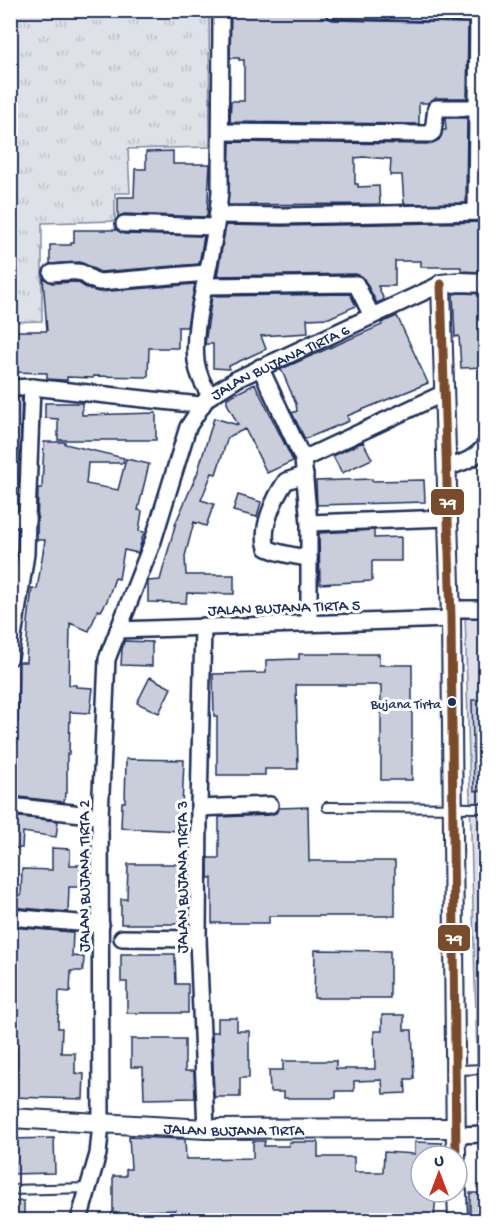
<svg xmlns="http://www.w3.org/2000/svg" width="496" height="1231" viewBox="0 0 496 1231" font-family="'Gochi Hand',sans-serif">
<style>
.grass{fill:url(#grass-tufts);stroke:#7c88a2;stroke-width:1.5}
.green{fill:#dee1e7;stroke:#7c88a2;stroke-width:1.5}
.building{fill:#caceda;stroke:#1b2f5e;stroke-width:1.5}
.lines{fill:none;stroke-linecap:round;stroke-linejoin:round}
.service-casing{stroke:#1b2f5e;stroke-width:12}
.minor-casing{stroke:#1b2f5e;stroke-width:20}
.tertiary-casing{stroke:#1b2f5e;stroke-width:22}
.service{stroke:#fff;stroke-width:8}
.minor{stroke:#fff;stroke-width:15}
.tertiary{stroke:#fff;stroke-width:18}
.bus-1-casing{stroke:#fff;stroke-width:14}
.bus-1{stroke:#7a4b2a;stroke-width:9}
.bus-dot{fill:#1b2f5e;stroke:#fff;stroke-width:2}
.labels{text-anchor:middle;stroke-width:6;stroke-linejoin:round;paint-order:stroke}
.bus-label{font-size:14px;fill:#1b2f5e;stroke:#fff;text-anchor:end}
.street-label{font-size:16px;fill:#1b2f5e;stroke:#fff}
.line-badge{stroke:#fff;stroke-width:2}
.badge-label{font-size:16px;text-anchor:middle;font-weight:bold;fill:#fff}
</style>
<defs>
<pattern id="grass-tufts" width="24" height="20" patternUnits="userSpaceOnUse" patternTransform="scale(1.5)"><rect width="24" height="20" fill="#dee1e7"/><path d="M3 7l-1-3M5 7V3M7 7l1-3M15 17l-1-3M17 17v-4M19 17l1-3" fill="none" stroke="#bec1c9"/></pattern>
</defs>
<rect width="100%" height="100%" fill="#fff"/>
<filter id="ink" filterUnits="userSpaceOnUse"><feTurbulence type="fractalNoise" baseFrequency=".0167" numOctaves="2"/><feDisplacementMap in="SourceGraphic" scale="12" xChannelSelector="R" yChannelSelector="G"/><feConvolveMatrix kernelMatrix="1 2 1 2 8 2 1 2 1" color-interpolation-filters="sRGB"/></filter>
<g filter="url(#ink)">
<path class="grass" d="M 10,11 L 209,11 L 210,147 L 128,149 L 130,193 L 115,193 L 115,221 L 42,223 L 42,321 L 11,322 Z"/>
<path class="green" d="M 465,613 L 486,613 L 485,1130 L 479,1130 Z"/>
<path class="building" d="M 279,10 L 324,12 L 327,18 L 333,20 L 468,23 L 467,98 L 436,98 L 428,103 L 419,103 L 419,124 L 230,122 L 231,101 L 244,101 L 244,60 L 239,60 L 239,58 L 230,58 L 231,11 Z
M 445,118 L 467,118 L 466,203 L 404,204 L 402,175 L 390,175 L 391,159 L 363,157 L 355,158 L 355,184 L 358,184 L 358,187 L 379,186 L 380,204 L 228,205 L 230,142 L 430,144 L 439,140 L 443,130 L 446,130 Z
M 173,151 L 173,164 L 210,164 L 207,217 L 124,214 L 118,217 L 118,197 L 134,197 L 135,169 L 146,169 L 146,152 Z
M 486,222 L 486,265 L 481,265 L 481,272 L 461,271 L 461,267 L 421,267 L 421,261 L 395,261 L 395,286 L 378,286 L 384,300 L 377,303 L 364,279 L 356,274 L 217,276 L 226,225 L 282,226 Z
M 74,230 L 117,230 L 124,234 L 204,236 L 199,264 L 100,272 L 80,262 L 50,264 L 50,245 L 71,245 L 71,243 L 74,243 Z
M 43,278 L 52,283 L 77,282 L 88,289 L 99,292 L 195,284 L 187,327 L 178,327 L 178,348 L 149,348 L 148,377 L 93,376 L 93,378 L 67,377 L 67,380 L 63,380 L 47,379 L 47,373 L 10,372 L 10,331 L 47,331 Z
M 460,293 L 486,294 L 486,322 L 483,322 L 485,367 L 461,368 L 459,336 L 455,337 L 453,294 Z
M 350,294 L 356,306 L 329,318 L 307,319 L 308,333 L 261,336 L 266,349 L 229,366 L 229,369 L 213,368 L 213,344 L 205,344 L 212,296 Z
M 397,316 L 428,383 L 347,416 L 349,421 L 305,439 L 292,413 L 297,411 L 296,404 L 282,371 L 279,370 L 382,325 L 381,323 Z
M 255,384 L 293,461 L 267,473 L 245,429 L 228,437 L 216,474 L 212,473 L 201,500 L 214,504 L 206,526 L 194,522 L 185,556 L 186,575 L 234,575 L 234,594 L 187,593 L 186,603 L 148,602 L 148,581 L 160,580 L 176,522 L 197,474 L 214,418 L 238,425 L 227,403 L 227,398 Z
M 22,397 L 18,506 L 10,506 L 10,398 Z
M 45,403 L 82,403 L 82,415 L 156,413 L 156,440 L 58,440 L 58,419 L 45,418 Z
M 44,442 L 65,442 L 65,444 L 124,458 L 123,463 L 88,463 L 86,484 L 118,490 L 126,459 L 149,464 L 138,510 L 142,511 L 139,531 L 144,532 L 138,553 L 124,550 L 119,579 L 115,578 L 107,601 L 101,611 L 98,610 L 89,631 L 70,623 L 69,685 L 76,685 L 76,687 L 93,688 L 90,713 L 70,712 L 69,754 L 67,754 L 67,793 L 65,793 L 64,802 L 10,796 L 10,721 L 18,722 L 19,662 L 26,662 L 28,622 L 32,588 L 37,589 L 45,540 L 37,540 L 38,488 L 42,488 Z
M 363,442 L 372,459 L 342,473 L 333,456 Z
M 372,479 L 372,481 L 424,480 L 425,502 L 317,505 L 316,481 Z
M 238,495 L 261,502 L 257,517 L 233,511 Z
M 374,530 L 374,538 L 401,537 L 401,561 L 372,561 L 372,581 L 320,584 L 319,533 Z
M 124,641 L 152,642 L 152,666 L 121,665 L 122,649 Z
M 299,654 L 379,654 L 379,665 L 412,665 L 412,780 L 381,780 L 381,685 L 296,685 L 298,769 L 265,769 L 265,775 L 217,775 L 217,716 L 214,716 L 213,674 L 266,673 L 266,660 L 299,659 Z
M 150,677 L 171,688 L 159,713 L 137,703 Z
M 472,700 L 486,700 L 486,790 L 474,791 Z
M 126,759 L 184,760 L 181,831 L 121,828 L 122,802 L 125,802 Z
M 308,807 L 309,861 L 395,861 L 395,916 L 269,916 L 269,923 L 212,923 L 212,878 L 208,878 L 208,858 L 219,858 L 219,817 L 270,815 L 276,813 L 279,808 Z
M 10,816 L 58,821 L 56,837 L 23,832 L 22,848 L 10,848 Z
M 52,848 L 70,849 L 70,865 L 88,865 L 88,887 L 69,887 L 68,912 L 10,907 L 10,894 L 21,895 L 22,869 L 52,870 Z
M 128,864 L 185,864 L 185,924 L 121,924 L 121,899 L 127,899 Z
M 10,927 L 73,932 L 72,956 L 84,957 L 83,971 L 71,971 L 70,992 L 59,991 L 58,1028 L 62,1028 L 61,1053 L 75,1053 L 75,1073 L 84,1074 L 83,1099 L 10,1097 L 10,1074 L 17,1074 L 17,1049 L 10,1049 Z
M 315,950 L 390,951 L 390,998 L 314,998 Z
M 121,954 L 175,954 L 176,984 L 188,984 L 188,1013 L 127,1013 L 127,982 L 121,982 Z
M 382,1015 L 404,1015 L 404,1030 L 412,1030 L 414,1079 L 405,1079 L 406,1093 L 383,1094 L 382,1080 L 354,1081 L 354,1091 L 336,1091 L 336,1098 L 284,1098 L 284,1092 L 270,1092 L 269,1070 L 283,1070 L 283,1061 L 336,1061 L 336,1069 L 375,1069 L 374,1031 L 382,1031 Z
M 218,1018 L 237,1018 L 237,1031 L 249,1031 L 249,1078 L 240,1078 L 240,1097 L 214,1097 L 212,1032 L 218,1032 Z
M 131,1039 L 185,1039 L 185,1071 L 194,1071 L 195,1098 L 144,1099 L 143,1067 L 131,1067 Z
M 129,1137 L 185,1139 L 186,1159 L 253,1158 L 253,1141 L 265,1141 L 264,1146 L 289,1146 L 289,1142 L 318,1142 L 318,1157 L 354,1157 L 354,1172 L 383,1172 L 384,1152 L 415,1154 L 415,1142 L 442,1143 L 442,1156 L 421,1156 L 421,1192 L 436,1192 L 434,1221 L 172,1221 L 175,1210 L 147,1211 L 144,1221 L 110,1221 L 113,1211 L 113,1176 L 126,1176 L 126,1169 L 131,1169 Z
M 54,1138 L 55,1173 L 10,1174 L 10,1139 Z
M 470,1193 L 486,1193 L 486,1221 L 470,1220 Z
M 24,1201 L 24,1221 L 10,1221 L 10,1202 Z"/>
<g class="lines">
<g class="service-casing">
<path id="service" d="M 327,807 L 486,808
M 457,1070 L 486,1069
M 10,1190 L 89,1188"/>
</g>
<g class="minor-casing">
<g id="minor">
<path d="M 333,10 L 478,14"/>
<path d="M 222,132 L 430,134 L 433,132 L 436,108 L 477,108"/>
<path d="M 476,212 L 478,10"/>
<path d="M 218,215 L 282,216 L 486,212"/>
<path d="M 124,224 L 215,227"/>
<path d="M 52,273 C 60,273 75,270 82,273 C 89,277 91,281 100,282 L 207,273"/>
<path d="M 204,286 L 356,284 L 372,316"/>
<path d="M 260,367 L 303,459 L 309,523 L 309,623"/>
<path d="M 10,388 L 32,387 L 200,405"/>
<path d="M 210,395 C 203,385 198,375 196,361 C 193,333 201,301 207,274 C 213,246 218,219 220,191 L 221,10"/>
<path d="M 303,459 L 444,393"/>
<path d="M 448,467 C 463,463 477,458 486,444"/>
<path d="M 305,475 L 286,481 C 275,497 260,528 267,548 C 280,554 294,556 309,558"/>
<path d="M 10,519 L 27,519 L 32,387"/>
<path d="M 309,523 L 448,518"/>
<path d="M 451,609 L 486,609"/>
<path d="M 203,626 L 199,808 L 198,939 L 206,1129"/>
<path d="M 118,630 L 451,619"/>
<path d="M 10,657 L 26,554 L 27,519"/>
<path d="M 10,806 L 100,816"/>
<path d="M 199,808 L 270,805"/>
<path d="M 10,917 L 101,925"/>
<path d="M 122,938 L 198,939"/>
<path d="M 456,1135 L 486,1134"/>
<path id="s1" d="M 79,1220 L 98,1154 L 101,1124 L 100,816 L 107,659 L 153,541 L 188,427 L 207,398 L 237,379 L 441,284"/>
</g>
</g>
<g class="tertiary-casing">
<g id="tertiary">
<path id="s2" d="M 10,1118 L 206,1129 L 456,1128"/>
<path d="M 456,1156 L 451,619 L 441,284 L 460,282 L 486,283"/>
<path d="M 457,1192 L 458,1220"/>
</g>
</g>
<use href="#service" class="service"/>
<use href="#minor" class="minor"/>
<use href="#tertiary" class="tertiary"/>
<g class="bus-1-casing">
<path id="bus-1" d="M 441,284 L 451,619 L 456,1156"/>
</g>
<use href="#bus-1" class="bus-1"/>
</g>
</g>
<circle class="bus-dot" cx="452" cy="702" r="5"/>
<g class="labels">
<g class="bus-label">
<text x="441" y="708">Bujana Tirta</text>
</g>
<g class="street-label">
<text dy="6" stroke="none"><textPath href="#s1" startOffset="926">JALAN BUJANA TIRTA 6</textPath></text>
<text transform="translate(284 606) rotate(-2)" y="6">JALAN BUJANA TIRTA 5</text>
<text transform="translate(83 876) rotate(-90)" y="6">JALAN BUJANA TIRTA 2</text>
<text transform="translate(181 877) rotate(-90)" y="6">JALAN BUJANA TIRTA 3</text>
<text dy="6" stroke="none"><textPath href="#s2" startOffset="224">JALAN BUJANA TIRTA</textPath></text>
</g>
</g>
<g class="line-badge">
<rect x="430" y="488" width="35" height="28" rx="6" fill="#7a4b2a"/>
<rect x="437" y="924" width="34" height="28" rx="6" fill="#7a4b2a"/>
</g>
<g class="badge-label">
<text x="448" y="508">79</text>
<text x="454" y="944">79</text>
</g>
<rect width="496" height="1231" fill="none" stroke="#fff" stroke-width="36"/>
<rect x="18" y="18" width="460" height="1195" fill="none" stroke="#1b2f5e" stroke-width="2" filter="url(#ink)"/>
<g transform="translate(439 1174)"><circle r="28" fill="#ffffff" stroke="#a4acbf" stroke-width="1.5"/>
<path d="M0-4.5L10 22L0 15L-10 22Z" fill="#c8321e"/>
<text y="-9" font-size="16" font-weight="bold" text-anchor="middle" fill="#1b2f5e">U</text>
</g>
</svg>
